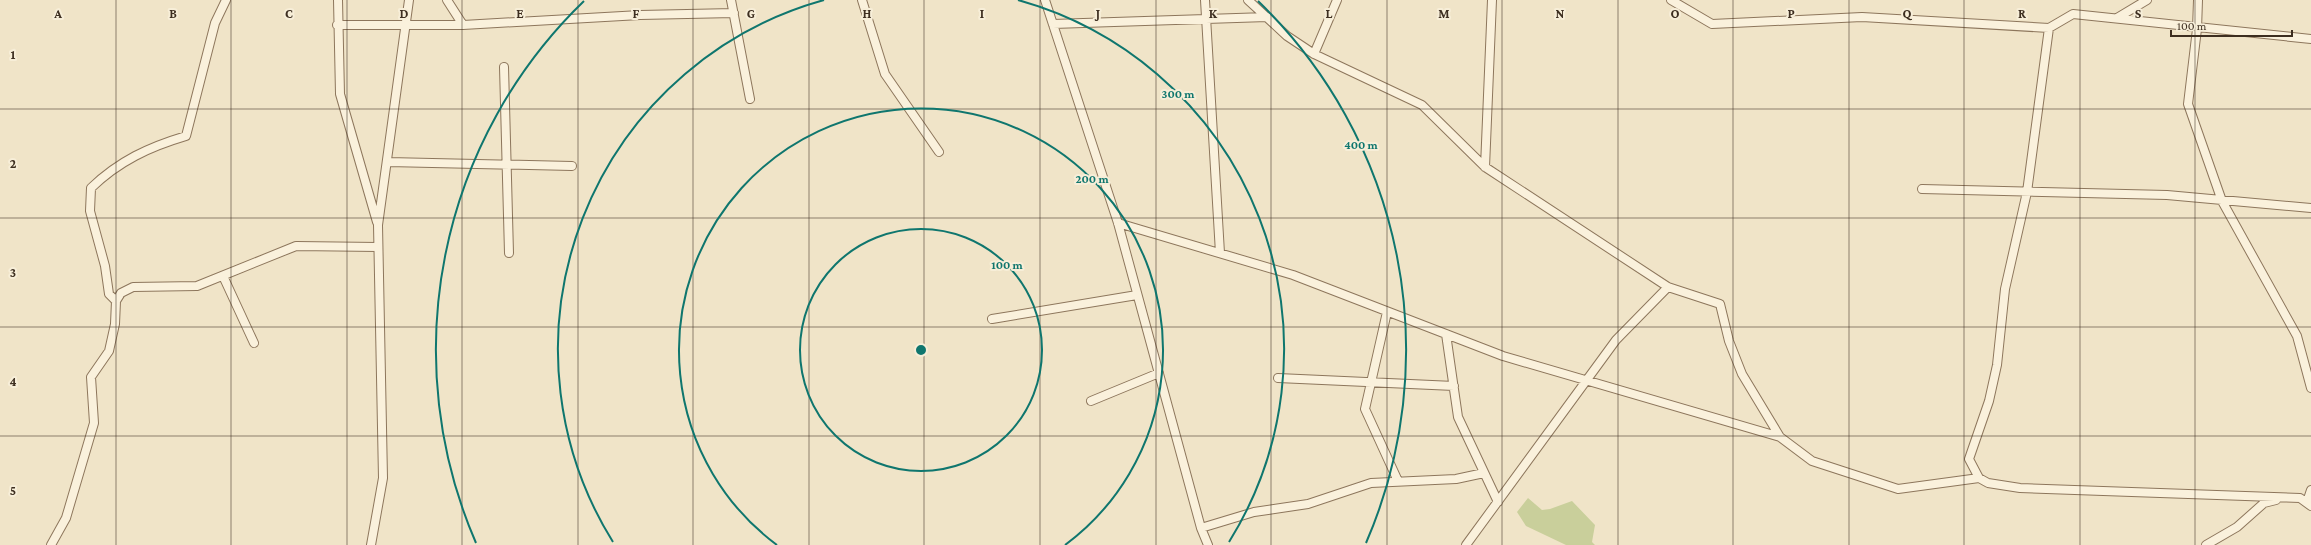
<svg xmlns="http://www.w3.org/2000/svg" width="2311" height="545" viewBox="0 0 2311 545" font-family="'Crimson Pro',serif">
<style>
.green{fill:#c9cf9b}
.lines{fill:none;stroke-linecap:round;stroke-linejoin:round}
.minor-casing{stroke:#8d765c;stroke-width:10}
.minor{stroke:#faf1dc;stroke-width:8}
.grid{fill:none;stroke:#3d2e20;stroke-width:1;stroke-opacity:0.55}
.ring{fill:none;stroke:#0f766e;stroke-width:2}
.grid-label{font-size:13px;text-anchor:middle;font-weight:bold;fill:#3d2e20;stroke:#f7eed8;stroke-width:4;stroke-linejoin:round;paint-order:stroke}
.centre{fill:#0f766e;stroke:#f7eed8;stroke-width:2}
.ring-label{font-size:12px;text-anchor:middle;font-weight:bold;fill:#0f766e;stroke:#f7eed8;stroke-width:4;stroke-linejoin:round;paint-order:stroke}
</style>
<rect width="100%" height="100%" fill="#f0e4c8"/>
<path class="green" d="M 1528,498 L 1542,510 L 1550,509 L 1572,501 L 1595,525 L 1592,542 L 1595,545 L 1566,545 L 1526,526 L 1517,512 Z"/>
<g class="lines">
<g class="minor-casing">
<path id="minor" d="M 338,0 L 340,94 L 377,222
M 447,0 L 463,25 L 640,15 L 734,13
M 731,0 L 750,99
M 862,0 L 885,74 L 939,152
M 1045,0 L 1118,223 L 1201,528 L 1208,545
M 1205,0 L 1220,253
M 1248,0 L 1287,36 L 1314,54 L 1422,105 L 1485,167 L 1668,287 L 1720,304 L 1729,341 L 1742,374 L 1780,437 L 1812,461 L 1898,489 L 1979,478
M 1671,0 L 1712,24 L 1862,17 L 2049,28 L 2073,14 L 2311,39
M 2198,0 L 2197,29 L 2188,104 L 2222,201 L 2297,336 L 2311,388
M 2117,18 L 2147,0
M 1053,24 L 1267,17
M 337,25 L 463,25
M 2049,28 L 2027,192 L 2005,289 L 1997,365 L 1989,401 L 1969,459 L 1979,478 L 1988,483 L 2020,488 L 2300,498 L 2311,506
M 1314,54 L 1337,0
M 504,67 L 509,253
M 388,162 L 572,166
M 1485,167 L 1492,0
M 1922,189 L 2167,195 L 2311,208
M 1118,223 L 1293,275 L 1503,356 L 1780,437
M 223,276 L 254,343
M 116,301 L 109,294 L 105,266 L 90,211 L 91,188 C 119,161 149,147 186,136 L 215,23 L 226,0
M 1387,312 L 1365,409 L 1398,481
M 992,319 L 1137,295
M 1446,334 L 1458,417 L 1498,502
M 1278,378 L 1454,386
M 1091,401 L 1159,373
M 2307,502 L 2311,490
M 1201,528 L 1254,512 L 1308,504 L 1371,483 L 1456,479 L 1484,473
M 51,545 L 66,518 L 94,423 L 91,377 L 109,351 L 115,324 L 116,301 L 121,293 L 133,287 L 197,286 L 296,246 L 378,247
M 371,545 L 383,478 L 378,225 L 409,0
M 1466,545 L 1616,340 L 1668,287
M 2206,545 L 2237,527 L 2264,503 L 2276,500"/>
</g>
<use href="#minor" class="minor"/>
</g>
<path class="grid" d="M 116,0 L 116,545M 231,0 L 231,545M 347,0 L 347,545M 462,0 L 462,545M 578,0 L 578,545M 693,0 L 693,545M 809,0 L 809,545M 924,0 L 924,545M 1040,0 L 1040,545M 1156,0 L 1156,545M 1271,0 L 1271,545M 1387,0 L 1387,545M 1502,0 L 1502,545M 1618,0 L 1618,545M 1733,0 L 1733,545M 1849,0 L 1849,545M 1964,0 L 1964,545M 2080,0 L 2080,545M 2195,0 L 2195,545M 0,109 L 2311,109M 0,218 L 2311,218M 0,327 L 2311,327M 0,436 L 2311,436"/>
<g class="ring">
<circle cx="921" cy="350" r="121"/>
<path d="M777 545A242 242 0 1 1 1065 545"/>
<path d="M613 542A363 363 0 0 1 824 0M1018 0A363 363 0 0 1 1229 542"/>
<path d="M476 543A485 485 0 0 1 584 1M1258 1A485 485 0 0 1 1366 543"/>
</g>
<g class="grid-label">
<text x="58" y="18">A</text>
<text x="173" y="18">B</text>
<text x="289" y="18">C</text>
<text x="404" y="18">D</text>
<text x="520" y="18">E</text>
<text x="636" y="18">F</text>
<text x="751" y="18">G</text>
<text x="867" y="18">H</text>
<text x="982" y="18">I</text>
<text x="1098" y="18">J</text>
<text x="1213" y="18">K</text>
<text x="1329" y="18">L</text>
<text x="1444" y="18">M</text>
<text x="1560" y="18">N</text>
<text x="1675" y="18">O</text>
<text x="1791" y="18">P</text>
<text x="1907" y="18">Q</text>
<text x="2022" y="18">R</text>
<text x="2138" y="18">S</text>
<text x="13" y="59">1</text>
<text x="13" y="168">2</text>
<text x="13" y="277">3</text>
<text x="13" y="386">4</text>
<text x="13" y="495">5</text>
</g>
<circle cx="921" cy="350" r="6" class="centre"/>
<g class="ring-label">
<text x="1178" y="98">300 m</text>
<text x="1361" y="149">400 m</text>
<text x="1092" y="183">200 m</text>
<text x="1007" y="269">100 m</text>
</g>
<path d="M2171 30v6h121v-6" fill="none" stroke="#3d2e20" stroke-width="2"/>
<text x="2177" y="30" font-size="12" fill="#3d2e20" stroke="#f7eed8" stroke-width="3" paint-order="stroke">100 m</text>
</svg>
